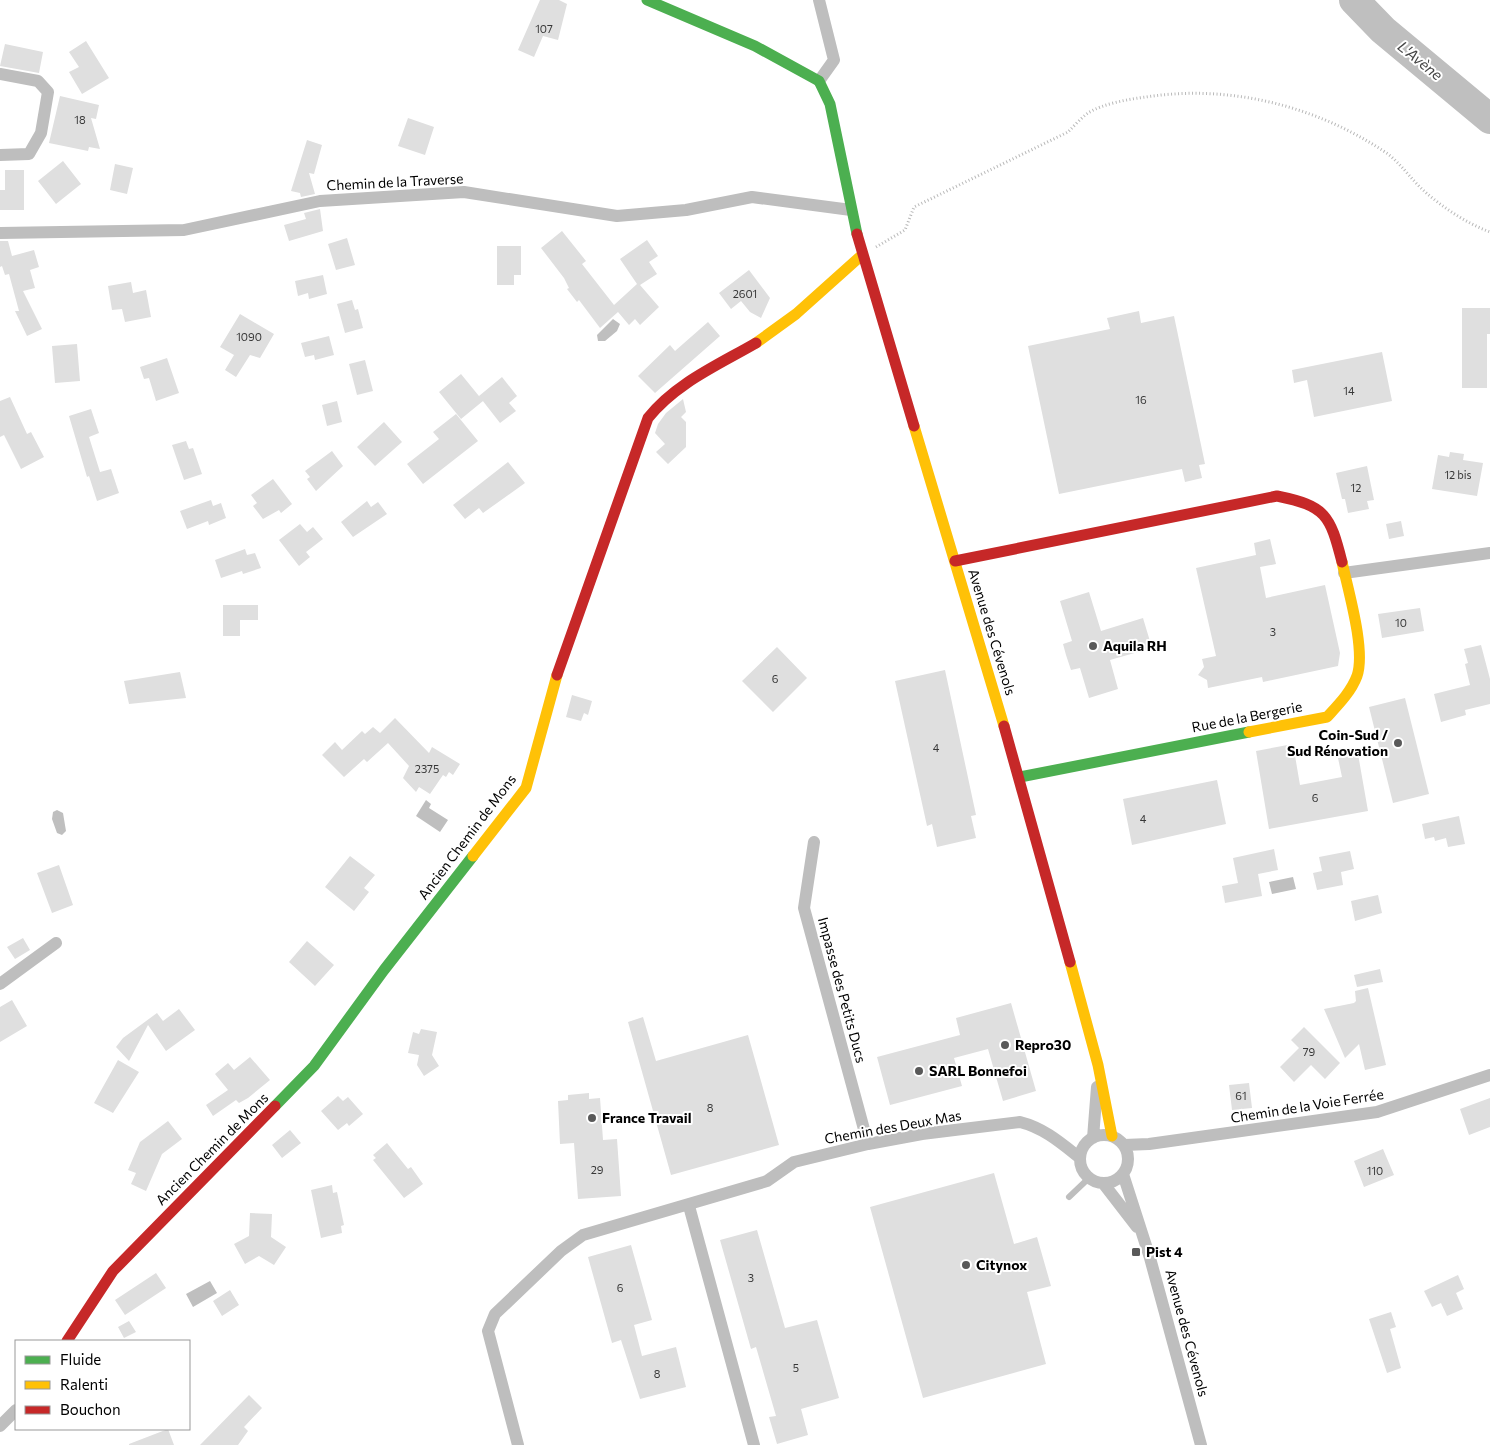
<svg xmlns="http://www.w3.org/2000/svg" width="1490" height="1445" viewBox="0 0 1490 1445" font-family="Commissioner,sans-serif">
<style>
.water{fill:#bfbfbf}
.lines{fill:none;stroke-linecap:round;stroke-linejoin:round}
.river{stroke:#bfbfbf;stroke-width:30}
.building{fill:#dfdfdf}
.path{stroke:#b9b9b9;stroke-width:3;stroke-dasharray:1 2.5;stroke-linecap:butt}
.lane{stroke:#bebebe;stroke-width:6}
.street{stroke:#bebebe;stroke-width:12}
.fast{stroke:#4caf50;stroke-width:11}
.slow{stroke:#ffc107;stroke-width:11}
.jam{stroke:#c62828;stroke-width:11}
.poi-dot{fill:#595959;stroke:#fff;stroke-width:2}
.labels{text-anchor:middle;stroke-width:4;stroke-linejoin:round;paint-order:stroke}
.number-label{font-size:11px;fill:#383838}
.street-label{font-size:14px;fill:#000;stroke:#fff}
.poi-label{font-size:14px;font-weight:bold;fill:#000;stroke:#fff;text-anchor:start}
.water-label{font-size:15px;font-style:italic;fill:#444;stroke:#fff}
</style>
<rect width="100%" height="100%" fill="#fff"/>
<path class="water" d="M 613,319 L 620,324 L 617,331 L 605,341 L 598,341 L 597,335 Z
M 426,800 L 431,804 L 429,808 L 448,820 L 440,832 L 416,816 Z
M 57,810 L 63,813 L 66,831 L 62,835 L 57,833 L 52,819 L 53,812 Z
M 1293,877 L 1296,889 L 1272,894 L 1269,882 Z
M 210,1281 L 217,1293 L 193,1307 L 186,1294 Z"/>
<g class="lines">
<path class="river" d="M 1354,0 L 1383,30 L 1490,119"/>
</g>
<path class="building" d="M 540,0 L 559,0 L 567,4 L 558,40 L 543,36 L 534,57 L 518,50 Z
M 86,41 L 109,78 L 82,94 L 69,72 L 79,67 L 69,52 Z
M 5,44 L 43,52 L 39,73 L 0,66 Z
M 60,96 L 99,105 L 96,119 L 91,118 L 100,149 L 89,147 L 88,151 L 49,143 Z
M 408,118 L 434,127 L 425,155 L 398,146 Z
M 307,140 L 322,145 L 314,174 L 309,173 L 315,194 L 301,197 L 300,193 L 291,191 Z
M 63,161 L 81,184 L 56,204 L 38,181 Z
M 115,164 L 133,168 L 127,194 L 110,190 Z
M 5,170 L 24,170 L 24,210 L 0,210 L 0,190 L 5,190 Z
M 320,209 L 323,231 L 289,241 L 284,225 L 306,219 L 304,213 Z
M 562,231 L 586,261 L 582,264 L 614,305 L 637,284 L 620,259 L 647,240 L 658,256 L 649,262 L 657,274 L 640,285 L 659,307 L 640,325 L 635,319 L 629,325 L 618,312 L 600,328 L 579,300 L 577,302 L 567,289 L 569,288 L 564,278 L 541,248 Z
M 347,238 L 355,265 L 336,270 L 328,244 Z
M 0,241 L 8,241 L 12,256 L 34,250 L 39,267 L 30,270 L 35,288 L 23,291 L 42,329 L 27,336 L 15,311 L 19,311 L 9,274 L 5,275 L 2,266 L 0,267 Z
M 497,246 L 521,246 L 521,275 L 514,275 L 514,285 L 497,285 Z
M 749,270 L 770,298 L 761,318 L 750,312 L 741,301 L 731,309 L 719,293 Z
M 323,275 L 327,294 L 309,299 L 308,293 L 298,296 L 295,281 Z
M 131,282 L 133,293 L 146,290 L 151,317 L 125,322 L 122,309 L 112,310 L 108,286 Z
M 352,300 L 355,310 L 358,309 L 363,328 L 345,333 L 337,304 Z
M 1462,308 L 1490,308 L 1490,334 L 1487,334 L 1487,388 L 1462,388 Z
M 1139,311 L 1141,323 L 1174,316 L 1205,464 L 1199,465 L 1202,478 L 1185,482 L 1182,469 L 1059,494 L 1028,346 L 1110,329 L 1107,318 Z
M 240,314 L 274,334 L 260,358 L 250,355 L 236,377 L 225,370 L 234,355 L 220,347 Z
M 708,322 L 720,336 L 655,393 L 638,376 L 670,345 L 675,351 Z
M 329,336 L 334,355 L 315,360 L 314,355 L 305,357 L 301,343 Z
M 77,344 L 80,381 L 55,383 L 52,346 Z
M 1382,352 L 1392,401 L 1314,417 L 1307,380 L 1294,383 L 1292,370 Z
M 167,358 L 179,393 L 156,401 L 149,378 L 144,379 L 140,367 Z
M 365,360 L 373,391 L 357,395 L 349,364 Z
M 461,374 L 483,401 L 461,419 L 439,392 Z
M 502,377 L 517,396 L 509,403 L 516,411 L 500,423 L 479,396 Z
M 10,397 L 27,434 L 31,432 L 44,457 L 21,469 L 4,435 L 0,437 L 0,401 Z
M 683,399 L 686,412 L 681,417 L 686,422 L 686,447 L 668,464 L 656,452 L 665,444 L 655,433 L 658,424 L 666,413 Z
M 337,401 L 342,422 L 327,426 L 322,405 Z
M 91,409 L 99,433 L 89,437 L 100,472 L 111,469 L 119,493 L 97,501 L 89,476 L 87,477 L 69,416 Z
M 456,414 L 478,441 L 423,484 L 407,464 L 439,439 L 433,432 Z
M 384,422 L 402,442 L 375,466 L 357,447 Z
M 186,441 L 189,449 L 193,448 L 202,474 L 184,480 L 172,445 Z
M 332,451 L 343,466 L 316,491 L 307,479 L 310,477 L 305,471 Z
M 1450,452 L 1464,454 L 1463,460 L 1483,463 L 1477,496 L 1432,489 L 1438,455 L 1449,457 Z
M 508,462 L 525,483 L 483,513 L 479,508 L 465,519 L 453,505 Z
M 1367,466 L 1374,500 L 1367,501 L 1369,509 L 1348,513 L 1345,499 L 1342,499 L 1336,473 Z
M 273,479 L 292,504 L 281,513 L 279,510 L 263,519 L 253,506 L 257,503 L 251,495 Z
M 211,500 L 213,506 L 221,503 L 226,518 L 209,525 L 208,521 L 187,529 L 180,511 Z
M 367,501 L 371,507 L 378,502 L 387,514 L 353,537 L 341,522 Z
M 1401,521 L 1404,536 L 1389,539 L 1386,524 Z
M 300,524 L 307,532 L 313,527 L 323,539 L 306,552 L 310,557 L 299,566 L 279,540 Z
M 1270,539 L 1276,564 L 1260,567 L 1266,598 L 1325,585 L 1340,653 L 1338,666 L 1263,682 L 1262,677 L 1208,688 L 1207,680 L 1198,675 L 1204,667 L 1202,659 L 1216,656 L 1196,568 L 1256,555 L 1254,543 Z
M 245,549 L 247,555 L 255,553 L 261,568 L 243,574 L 242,571 L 221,578 L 215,560 Z
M 1089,592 L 1101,631 L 1143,618 L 1152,648 L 1110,660 L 1118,689 L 1089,698 L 1080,668 L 1071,670 L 1066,655 L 1063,644 L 1072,641 L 1060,601 Z
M 223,605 L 258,605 L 258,620 L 240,620 L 240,636 L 223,636 Z
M 1420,608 L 1424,631 L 1382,638 L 1378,614 Z
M 1481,645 L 1490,679 L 1490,704 L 1465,710 L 1466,715 L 1441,722 L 1434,694 L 1470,685 L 1465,664 L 1468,663 L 1464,649 Z
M 777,647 L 807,678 L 773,712 L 742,681 Z
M 945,670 L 976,815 L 971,816 L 976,838 L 937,847 L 932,824 L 927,826 L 895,681 Z
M 180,672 L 186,698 L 129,704 L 124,681 Z
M 572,695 L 592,701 L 588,715 L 584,713 L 581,721 L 566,717 Z
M 1405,698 L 1429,794 L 1393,803 L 1369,707 Z
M 395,718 L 429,753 L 432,747 L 460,764 L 453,775 L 449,772 L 446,777 L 443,775 L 430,794 L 419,787 L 416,792 L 403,778 L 409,766 L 388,743 L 367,762 L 364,759 L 344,777 L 322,755 L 335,742 L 342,750 L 362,731 L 365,734 L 373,727 L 380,733 Z
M 1293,744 L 1300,785 L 1342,777 L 1338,758 L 1358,754 L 1368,811 L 1269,829 L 1256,751 Z
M 1217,780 L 1226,824 L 1132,845 L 1123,799 Z
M 1459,816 L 1465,844 L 1448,847 L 1446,838 L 1435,841 L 1434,837 L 1425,839 L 1422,824 Z
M 1274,849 L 1278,870 L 1258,874 L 1262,896 L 1225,903 L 1222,886 L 1238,883 L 1233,858 Z
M 1350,851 L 1354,869 L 1341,872 L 1343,885 L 1317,890 L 1313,873 L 1322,871 L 1319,857 Z
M 350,856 L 375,875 L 364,888 L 369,892 L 354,911 L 325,887 Z
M 59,865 L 73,905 L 52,913 L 37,873 Z
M 1378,895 L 1382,913 L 1355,921 L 1351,901 Z
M 23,938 L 30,950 L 15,959 L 7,947 Z
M 307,941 L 334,965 L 315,986 L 289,962 Z
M 1380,969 L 1383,982 L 1357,987 L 1354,975 Z
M 1368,988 L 1386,1065 L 1365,1070 L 1359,1044 L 1345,1058 L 1324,1009 L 1354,1003 L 1356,1001 L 1355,991 Z
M 12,1000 L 27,1026 L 0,1042 L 0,1007 Z
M 1011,1003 L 1036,1091 L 1003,1101 L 988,1049 L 954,1058 L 962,1086 L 890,1105 L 877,1057 L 960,1035 L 956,1018 Z
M 179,1009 L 195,1030 L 166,1051 L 148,1025 L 129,1061 L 116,1047 L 123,1038 L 157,1013 L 163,1021 Z
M 643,1017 L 656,1061 L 748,1035 L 779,1145 L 671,1175 L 628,1022 Z
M 1304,1027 L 1340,1063 L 1325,1079 L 1311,1065 L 1294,1082 L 1280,1067 L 1299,1048 L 1291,1040 Z
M 421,1029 L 437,1032 L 432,1055 L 439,1066 L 424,1076 L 417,1065 L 419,1055 L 408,1053 L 413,1032 L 419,1034 Z
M 250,1057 L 270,1080 L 248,1098 L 239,1103 L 236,1100 L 213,1116 L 206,1105 L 228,1090 L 215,1074 L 228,1063 L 234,1070 Z
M 118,1060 L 139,1072 L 113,1113 L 94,1103 Z
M 1249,1083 L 1252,1108 L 1232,1110 L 1229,1085 Z
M 589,1093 L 589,1099 L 600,1098 L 603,1140 L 617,1139 L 621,1196 L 578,1199 L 574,1143 L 560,1144 L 558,1101 L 568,1100 L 568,1095 Z
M 338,1096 L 343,1101 L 348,1097 L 363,1114 L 349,1126 L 347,1123 L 338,1130 L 321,1111 Z
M 1490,1098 L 1490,1127 L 1469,1135 L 1460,1109 Z
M 168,1121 L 182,1139 L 162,1154 L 146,1191 L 131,1184 L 136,1173 L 128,1170 L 140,1142 Z
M 290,1130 L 301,1143 L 282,1158 L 272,1145 Z
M 387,1143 L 408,1169 L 411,1167 L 423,1184 L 404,1198 L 373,1160 L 376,1158 L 373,1155 Z
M 1383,1149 L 1394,1175 L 1364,1187 L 1354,1161 Z
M 994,1173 L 1014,1244 L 1037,1237 L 1051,1286 L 1027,1292 L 1046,1364 L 923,1398 L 870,1207 Z
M 332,1185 L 333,1193 L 337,1192 L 344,1225 L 341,1226 L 342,1233 L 321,1238 L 311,1190 Z
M 250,1213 L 272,1214 L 271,1237 L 286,1247 L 274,1265 L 259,1256 L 245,1264 L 234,1244 L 249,1236 Z
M 757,1230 L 785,1328 L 817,1320 L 839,1398 L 801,1409 L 808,1435 L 777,1444 L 769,1417 L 776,1416 L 756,1347 L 751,1349 L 720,1240 Z
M 631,1245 L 652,1320 L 634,1325 L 642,1356 L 676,1347 L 686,1387 L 640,1399 L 621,1340 L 612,1343 L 588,1257 Z
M 156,1273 L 166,1288 L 125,1315 L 115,1300 Z
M 1458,1275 L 1464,1289 L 1456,1293 L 1463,1309 L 1447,1316 L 1441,1303 L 1432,1307 L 1424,1291 Z
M 230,1290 L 239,1305 L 222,1316 L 213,1301 Z
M 1391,1312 L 1396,1327 L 1390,1329 L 1401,1368 L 1387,1373 L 1369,1319 Z
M 129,1321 L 136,1332 L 124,1338 L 118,1327 Z
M 249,1395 L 262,1408 L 244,1427 L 248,1431 L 238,1445 L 200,1445 Z
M 168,1429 L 174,1445 L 129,1445 L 129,1444 Z"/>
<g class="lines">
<path class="path" d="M 876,247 L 905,230 L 914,207 L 1068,132 C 1074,126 1081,118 1088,113 C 1102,104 1129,99 1146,97 C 1231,84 1317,106 1388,154 C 1401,164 1411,179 1423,190 C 1442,207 1466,223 1490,232"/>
<path class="lane" d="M 1069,1197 L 1089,1178"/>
<path class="street" d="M 0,74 L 38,81 L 48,92 L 41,133 L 29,154 L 0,155
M 819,81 L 834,60 L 819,0
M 0,233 L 184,230 L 320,201 L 464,192 L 617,216 L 686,210 L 752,197 L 851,210
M 1344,573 L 1490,553
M 814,842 L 804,908 L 868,1144
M 0,984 L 56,943
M1080 1159a24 24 0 1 1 48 0a24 24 0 1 1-48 0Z
M 1093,1138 L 1097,1087
M 1124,1145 L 1149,1144 L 1377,1112 L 1490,1075
M 1123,1174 L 1150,1258 L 1201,1445
M 1103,1183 L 1137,1227
M 689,1206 L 754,1445
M 0,1426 L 16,1410
M 518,1445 L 488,1331 L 495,1314 L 561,1251 L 583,1235 L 767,1181 L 794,1162 L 868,1144 L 922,1134 L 1020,1122 C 1044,1128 1061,1143 1080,1158"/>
<path class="fast" d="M 647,0 L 755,46 L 819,81 L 830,104 L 857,234
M 1020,777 L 1249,732
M 275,1106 L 314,1066 L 384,970 L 473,856"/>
<path class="slow" d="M 756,343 L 796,314 L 862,255
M 914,426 L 1004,726
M 1249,732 L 1327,717 C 1338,705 1351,692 1357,676 C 1366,650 1348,590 1342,562
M 473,856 L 526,788 L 557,675
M 1070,962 L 1098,1065 L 1112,1136"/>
<path class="jam" d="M 857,234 L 914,426
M 955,561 L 1277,496 C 1326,506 1330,515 1342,562
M 557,675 L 648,418 C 676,383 718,365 756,343
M 1004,726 L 1070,962
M 67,1341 L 113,1271 L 275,1106"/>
</g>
<g class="poi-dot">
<circle cx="1093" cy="646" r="5"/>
<circle cx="1398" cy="743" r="5"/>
<circle cx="1005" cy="1045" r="5"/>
<circle cx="919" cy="1071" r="5"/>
<circle cx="592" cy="1118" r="5"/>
<rect x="1131" y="1247" width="10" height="10" rx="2.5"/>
<circle cx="966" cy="1265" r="5"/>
</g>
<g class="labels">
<g class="number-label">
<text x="544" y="33">107</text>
<text x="80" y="124">18</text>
<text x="745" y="298">2601</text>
<text x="249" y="341">1090</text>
<text x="1349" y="395">14</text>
<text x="1141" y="404">16</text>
<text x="1458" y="479">12 bis</text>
<text x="1356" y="492">12</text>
<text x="1401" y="627">10</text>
<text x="1273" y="636">3</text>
<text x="775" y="683">6</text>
<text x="936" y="752">4</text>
<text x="427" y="773">2375</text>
<text x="1315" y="802">6</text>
<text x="1143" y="823">4</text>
<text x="1309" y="1056">79</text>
<text x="1241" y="1100">61</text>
<text x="710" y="1112">8</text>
<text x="597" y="1174">29</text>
<text x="1375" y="1175">110</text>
<text x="751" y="1282">3</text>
<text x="620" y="1292">6</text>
<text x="796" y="1372">5</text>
<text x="657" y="1378">8</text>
</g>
<g class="street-label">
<text transform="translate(395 182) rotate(-3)" y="5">Chemin de la Traverse</text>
<text transform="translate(992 632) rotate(73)" y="5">Avenue des Cévenols</text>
<text transform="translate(1247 717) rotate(-11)" y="5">Rue de la Bergerie</text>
<text transform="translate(467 837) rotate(-53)" y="5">Ancien Chemin de Mons</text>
<text transform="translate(842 990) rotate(75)" y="5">Impasse des Petits Ducs</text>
<text transform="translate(1307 1106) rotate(-9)" y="5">Chemin de la Voie Ferrée</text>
<text transform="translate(893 1127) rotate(-10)" y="5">Chemin des Deux Mas</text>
<text transform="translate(212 1149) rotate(-45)" y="5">Ancien Chemin de Mons</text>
<text transform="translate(1187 1333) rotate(75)" y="5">Avenue des Cévenols</text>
</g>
<g class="poi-label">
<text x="1103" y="651">Aquila RH</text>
<text x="1388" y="740" text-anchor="end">Coin-Sud /<tspan x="1388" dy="16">Sud Rénovation</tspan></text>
<text x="1015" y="1050">Repro30</text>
<text x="929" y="1076">SARL Bonnefoi</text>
<text x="602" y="1123">France Travail</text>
<text x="1146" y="1257">Pist 4</text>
<text x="976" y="1270">Citynox</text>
</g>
<g class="water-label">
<text transform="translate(1420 61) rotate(39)" y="5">L'Avène</text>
</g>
</g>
<rect x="15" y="1340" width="175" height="90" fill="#ffffff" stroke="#999999"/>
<rect x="25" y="1356" width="25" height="8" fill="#4caf50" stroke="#999999"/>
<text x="60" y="1365" font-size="15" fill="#000000">Fluide</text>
<rect x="25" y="1381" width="25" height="8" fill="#ffc107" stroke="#999999"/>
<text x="60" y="1390" font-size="15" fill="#000000">Ralenti</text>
<rect x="25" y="1406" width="25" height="8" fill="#c62828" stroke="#999999"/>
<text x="60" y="1415" font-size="15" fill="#000000">Bouchon</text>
</svg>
